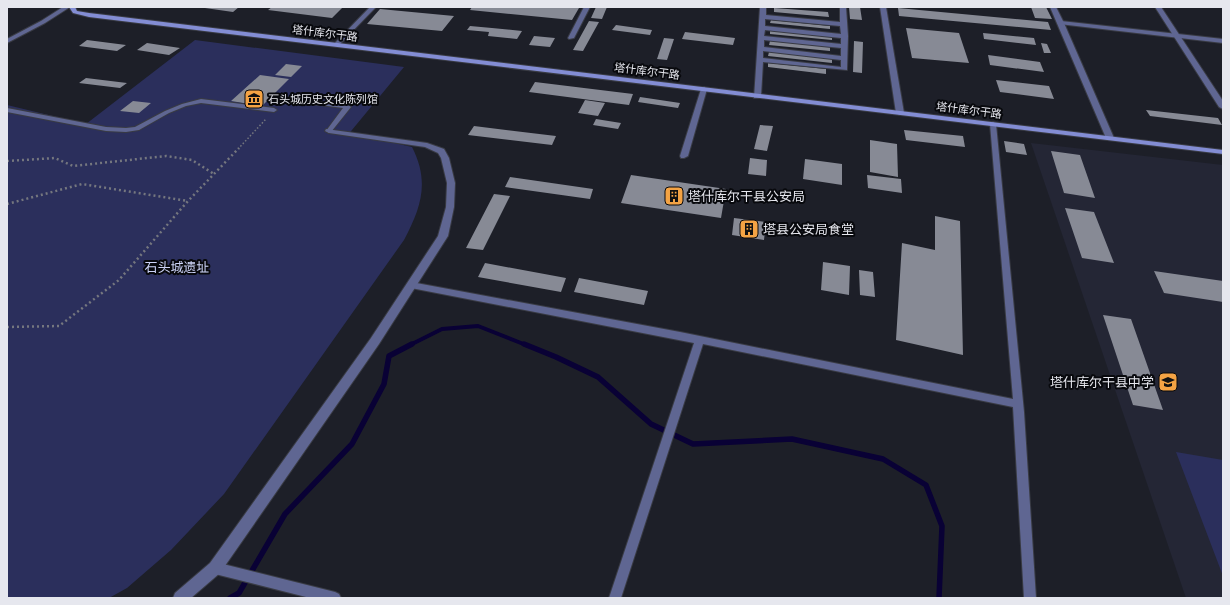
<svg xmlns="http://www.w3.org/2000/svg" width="1230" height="605" viewBox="0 0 1230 605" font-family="'Fira Sans','Noto Sans SC',sans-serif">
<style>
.built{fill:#242635}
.green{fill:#2b2f5c}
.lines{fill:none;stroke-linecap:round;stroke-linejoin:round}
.stream-far1{stroke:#090135;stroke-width:4}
.stream{stroke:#090135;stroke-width:5.5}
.building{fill:#878a95}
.service-casing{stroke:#393b44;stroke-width:2}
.minor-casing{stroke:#393b44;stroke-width:2}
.tertiary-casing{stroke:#393b44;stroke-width:2}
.secondary-casing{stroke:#393b44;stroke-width:2}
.path-far1{stroke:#75777f;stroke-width:1.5;stroke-dasharray:1.5 2;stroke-linecap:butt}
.path{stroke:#75777f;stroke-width:2.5;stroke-dasharray:2 3;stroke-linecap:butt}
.service{fill:#5f6692;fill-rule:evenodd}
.minor{fill:#5f6692;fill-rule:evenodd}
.tertiary{fill:#5f6692;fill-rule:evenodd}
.secondary{fill:#838dd4;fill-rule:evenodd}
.labels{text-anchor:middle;stroke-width:4;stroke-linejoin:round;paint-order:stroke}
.far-street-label{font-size:11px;fill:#e6e7ee;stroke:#08090d}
.far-poi-label{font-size:11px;fill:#e6e7ee;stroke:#08090d;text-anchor:start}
.poi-label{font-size:13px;fill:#e6e7ee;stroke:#08090d;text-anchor:start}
.park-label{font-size:13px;fill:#cdd4f8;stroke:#08090d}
</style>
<rect width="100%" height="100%" fill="#1d1f28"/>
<path class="built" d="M 1031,143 L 1223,165 L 1223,598 L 1186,598 Z"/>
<path class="green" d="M 195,40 L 404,67 L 347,136 L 386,141 L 412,147 C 430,182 421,208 404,240 L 224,494 L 171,550 L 127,588 L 109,598 L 7,598 L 7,105 L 86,124 Z
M 1176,452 L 1223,460 L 1223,576 Z"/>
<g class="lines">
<path class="stream-far1" d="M 410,345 L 442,329 L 478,326 L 526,345"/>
<path class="stream" d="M 524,344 L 556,357 L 598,377 L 651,424 L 693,444 L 792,439 L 883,459 L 926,485 L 942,526 L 939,598
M 230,598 L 239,593 L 285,514 L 352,444 L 384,384 L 389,356 L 412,344"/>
</g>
<path class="building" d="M 198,7 L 239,7 L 233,12 Z
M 272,7 L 343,7 L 332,18 L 268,10 Z
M 472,7 L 567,7 L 579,8 L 572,20 L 470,10 Z
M 596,7 L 607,7 L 602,19 L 591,18 Z
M 849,7 L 860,7 L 862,20 L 850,19 Z
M 1031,7 L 1046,7 L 1052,19 L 1035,18 Z
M 774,8 L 828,12 L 829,17 L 774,12 Z
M 898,8 L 1048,22 L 1051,30 L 899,16 Z
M 380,9 L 454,16 L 442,31 L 367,24 Z
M 771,20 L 830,26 L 830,29 L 770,23 Z
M 589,21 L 599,22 L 583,51 L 573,50 Z
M 616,25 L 652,30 L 650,35 L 612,30 Z
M 470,26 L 492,28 L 522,31 L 517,39 L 488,36 L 489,32 L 467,30 Z
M 906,28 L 959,33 L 969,63 L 912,58 Z
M 770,30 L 832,36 L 832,40 L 770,34 Z
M 685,32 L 735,38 L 733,45 L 682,39 Z
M 983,33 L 1034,38 L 1036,45 L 984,39 Z
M 534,36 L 555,38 L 550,47 L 529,45 Z
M 664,38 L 674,39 L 667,60 L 657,59 Z
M 87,40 L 126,45 L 117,51 L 79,46 Z
M 770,41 L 830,47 L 830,51 L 769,45 Z
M 854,41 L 863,42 L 862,73 L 853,72 Z
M 147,43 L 180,48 L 169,55 L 137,50 Z
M 1041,43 L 1047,44 L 1051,53 L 1044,53 Z
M 769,52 L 832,59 L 832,63 L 768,56 Z
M 988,55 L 1040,62 L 1044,72 L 990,65 Z
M 768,63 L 826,69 L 826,74 L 768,67 Z
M 286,64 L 302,66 L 291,77 L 275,75 Z
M 260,75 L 289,79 L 262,106 L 231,101 Z
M 86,78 L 127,83 L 120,88 L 79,83 Z
M 996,80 L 1049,86 L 1054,99 L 1000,92 Z
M 535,82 L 633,94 L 629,105 L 529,92 Z
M 640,97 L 680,103 L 678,108 L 638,102 Z
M 585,100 L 605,103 L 598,116 L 578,113 Z
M 133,101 L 151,103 L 139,113 L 120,111 Z
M 1146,110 L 1218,118 L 1222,125 L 1150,116 Z
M 596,119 L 621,123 L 618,129 L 593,125 Z
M 760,125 L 773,126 L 767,151 L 754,149 Z
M 474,126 L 556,136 L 552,145 L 468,135 Z
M 904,130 L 963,136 L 965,147 L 906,140 Z
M 870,140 L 897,144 L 898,177 L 870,172 Z
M 1004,141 L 1024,144 L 1027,155 L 1006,152 Z
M 1051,151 L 1080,155 L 1095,198 L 1064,193 Z
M 750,158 L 767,160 L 766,176 L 748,174 Z
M 805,159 L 842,164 L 842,185 L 803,179 Z
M 631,175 L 726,189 L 721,218 L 621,203 Z
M 867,175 L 901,179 L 902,193 L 868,188 Z
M 510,177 L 593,189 L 590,199 L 505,187 Z
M 494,194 L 510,196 L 483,250 L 466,248 Z
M 1065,208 L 1094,212 L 1114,263 L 1082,258 Z
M 935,216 L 960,221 L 963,355 L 896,340 L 902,243 L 935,250 Z
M 734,218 L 766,222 L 764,240 L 732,235 Z
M 823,262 L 850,266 L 849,295 L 821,290 Z
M 485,263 L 566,278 L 561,292 L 478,277 Z
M 859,270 L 873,272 L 875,297 L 860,295 Z
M 1154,271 L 1223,281 L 1223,302 L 1164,293 Z
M 579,278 L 648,291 L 644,305 L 574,292 Z
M 1103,315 L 1131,319 L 1163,410 L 1133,405 Z"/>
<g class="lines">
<g class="service-casing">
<path id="service" d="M 63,7 L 70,7 L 45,23 L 7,43 L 7,39 L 41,21 Z
M 1061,21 L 1223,39 L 1223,43 L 1059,24 L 1058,23 Z
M 704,87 L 707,89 L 688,156 L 684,158 L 681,158 L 680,156 L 701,89 Z
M 284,97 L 348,105 L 351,107 L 331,132 L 329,133 L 326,131 L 343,108 L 282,100 L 282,98 Z
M 201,99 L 274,108 L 277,110 L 274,112 L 201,103 L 186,106 L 169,113 L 139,130 L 126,132 L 106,131 L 7,112 L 7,108 L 106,127 L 126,128 L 135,127 L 165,111 L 182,104 Z
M 993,122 L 996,124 L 1024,412 L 1036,598 L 1024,598 L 1013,407 L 703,344 L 621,598 L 609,598 L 694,343 L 411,288 L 408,287 L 407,285 L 408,283 L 411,282 L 680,332 L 1013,399 L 990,124 Z
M 215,562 L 335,592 L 339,594 L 341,598 L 310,598 L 215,574 L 211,572 L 209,568 L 211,564 Z"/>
</g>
<g class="minor-casing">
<path id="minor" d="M 370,7 L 376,7 L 338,46 L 334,46 L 334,44 Z
M 584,7 L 590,7 L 574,38 L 569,39 L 568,38 Z
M 760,7 L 766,7 L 766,15 L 840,22 L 840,7 L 846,7 L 848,36 L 847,70 L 763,62 L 761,96 L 760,98 L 754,98 ZM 765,19 L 840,26 L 841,34 L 765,26 ZM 765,30 L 841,38 L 841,44 L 764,36 ZM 764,40 L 841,48 L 841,56 L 764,47 ZM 763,51 L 841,60 L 841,67 L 763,58 Z
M 1050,7 L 1056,7 L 1064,23 L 1114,138 L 1113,140 L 1110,140 L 1106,138 Z
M 1155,7 L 1161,7 L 1223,101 L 1223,109 L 1219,107 Z
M 326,129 L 427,143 L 444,149 L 449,158 L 455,183 L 454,207 L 448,236 L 379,344 L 220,573 L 191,598 L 173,598 L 175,593 L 210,563 L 371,338 L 438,236 L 446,207 L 447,183 L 441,158 L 438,153 L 425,147 L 329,133 L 325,131 Z"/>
</g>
<g class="tertiary-casing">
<path id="tertiary" d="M 880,7 L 886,7 L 904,113 L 900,115 L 896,113 Z"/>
</g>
<g class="secondary-casing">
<path id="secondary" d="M 69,7 L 75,7 L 77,11 L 89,13 L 1223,150 L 1223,154 L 89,17 L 73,13 Z"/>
</g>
<path class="path-far1" d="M 238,149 L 266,119"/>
<path class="path" d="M 7,161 L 55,158 L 73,166 L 166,156 L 192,160 L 214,174
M 7,204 L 82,184 L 188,201
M 7,327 L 59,326 L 119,280 L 188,201 L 239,148"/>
<use href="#service" class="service"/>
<use href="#minor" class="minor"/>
<use href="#tertiary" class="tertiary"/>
<use href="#secondary" class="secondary"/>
</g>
<defs>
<g id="museum-square" transform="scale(1)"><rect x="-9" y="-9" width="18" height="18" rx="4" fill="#f4a344" stroke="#08090d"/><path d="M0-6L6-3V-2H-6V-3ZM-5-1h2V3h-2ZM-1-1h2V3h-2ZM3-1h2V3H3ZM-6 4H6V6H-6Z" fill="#111"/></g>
<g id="building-square" transform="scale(1)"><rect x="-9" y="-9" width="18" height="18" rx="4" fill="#f4a344" stroke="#08090d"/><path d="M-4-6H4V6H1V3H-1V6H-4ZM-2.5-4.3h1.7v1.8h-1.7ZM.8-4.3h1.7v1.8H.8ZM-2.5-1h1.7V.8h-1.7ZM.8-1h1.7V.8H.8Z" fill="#111"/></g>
<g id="school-square" transform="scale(1)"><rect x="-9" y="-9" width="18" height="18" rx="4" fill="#f4a344" stroke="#08090d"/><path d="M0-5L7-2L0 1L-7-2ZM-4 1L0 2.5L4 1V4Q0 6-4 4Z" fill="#111"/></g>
</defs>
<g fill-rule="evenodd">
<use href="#museum-square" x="254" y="99"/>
<use href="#building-square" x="674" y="196"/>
<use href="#building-square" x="749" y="229"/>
<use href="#school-square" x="1168" y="382"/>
</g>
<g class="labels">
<g class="far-street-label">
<text transform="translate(325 33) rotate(7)" y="4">塔什库尔干路</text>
<text transform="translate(647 71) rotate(7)" y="4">塔什库尔干路</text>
<text transform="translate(969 110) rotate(7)" y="4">塔什库尔干路</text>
</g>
<g class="far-poi-label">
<text x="268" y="103">石头城历史文化陈列馆</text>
</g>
<g class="poi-label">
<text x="688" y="201">塔什库尔干县公安局</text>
<text x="763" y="234">塔县公安局食堂</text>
<text x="1154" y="387" text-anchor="end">塔什库尔干县中学</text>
</g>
<g class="park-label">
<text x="177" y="272">石头城遗址</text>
</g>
</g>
<rect width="1230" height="605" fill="none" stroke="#e6e7ee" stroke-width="16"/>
</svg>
